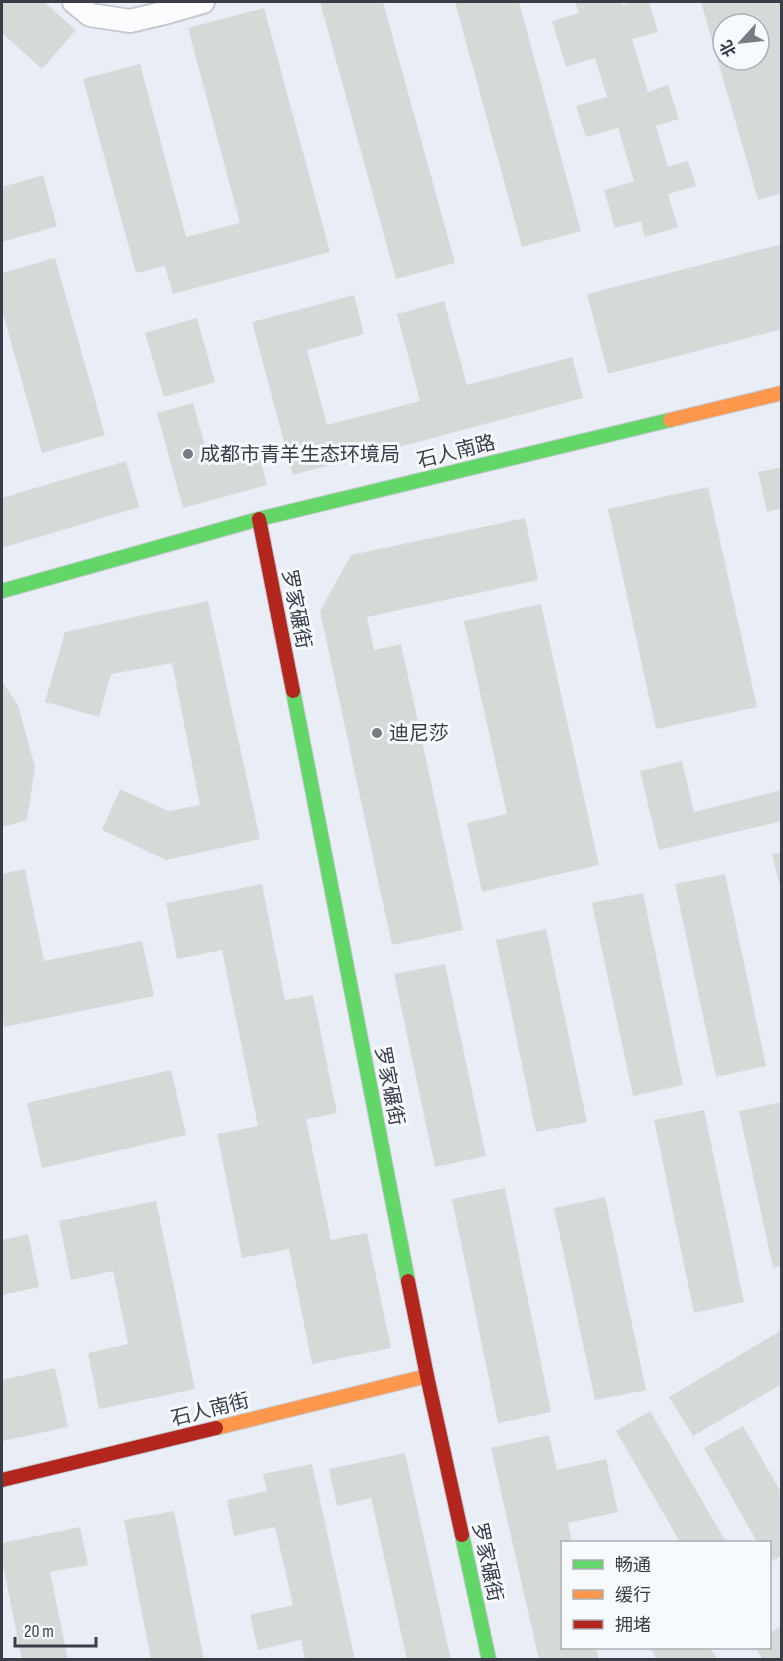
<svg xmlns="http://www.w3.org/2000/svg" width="783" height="1661" viewBox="0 0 783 1661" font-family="'Sofia Sans Condensed','Noto Sans SC',sans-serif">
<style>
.building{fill:#d5dad9;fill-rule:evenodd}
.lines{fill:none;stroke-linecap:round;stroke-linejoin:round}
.street-casing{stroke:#c4c8d0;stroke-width:26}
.fast-casing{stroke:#c4c8d0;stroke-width:16}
.slow-casing{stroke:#c4c8d0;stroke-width:16}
.jam-casing{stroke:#c4c8d0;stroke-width:16}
.street{stroke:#fcfcfe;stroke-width:22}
.fast{stroke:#63d668;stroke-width:14}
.slow{stroke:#ff974d;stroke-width:14}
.jam{stroke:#b3261e;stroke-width:14}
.poi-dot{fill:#767b84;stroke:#f6f9fe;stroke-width:2}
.labels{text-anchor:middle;stroke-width:6;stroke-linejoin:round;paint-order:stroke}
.street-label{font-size:20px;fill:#383d47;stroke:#f6f9fe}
.poi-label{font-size:20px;fill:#383d47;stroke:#f6f9fe;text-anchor:start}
</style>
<rect width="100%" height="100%" fill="#e9edf6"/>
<path class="building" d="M 2,2 L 44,2 L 76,30 L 42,69 L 2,33 Z
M 320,2 L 383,2 L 455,263 L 396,279 Z
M 455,2 L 519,2 L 581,231 L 522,247 Z
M 575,2 L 621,2 L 622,5 L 634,2 L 649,2 L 658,32 L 632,39 L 648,92 L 668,85 L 679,119 L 656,126 L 668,167 L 688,161 L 696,186 L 668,194 L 678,227 L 645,237 L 641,221 L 615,228 L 604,190 L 634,181 L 618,128 L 586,137 L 576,106 L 607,97 L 595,58 L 566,67 L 552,21 L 579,13 Z
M 701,2 L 782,2 L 782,193 L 758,200 ZM 723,24 L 759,24 L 759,60 L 723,60 Z
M 264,8 L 330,252 L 173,294 L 165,266 L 136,273 L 83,79 L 140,64 L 186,237 L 240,223 L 188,28 Z
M 43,175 L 57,226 L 2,242 L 2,187 Z
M 782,244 L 782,329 L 608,374 L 587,294 Z
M 55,258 L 105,435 L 42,453 L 2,310 L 2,273 Z
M 354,295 L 364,334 L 307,350 L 327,425 L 420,401 L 397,314 L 444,301 L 467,385 L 572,357 L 583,398 L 293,475 L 252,322 Z
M 197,318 L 215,382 L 164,397 L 145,333 Z
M 193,403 L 209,460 L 257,447 L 267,485 L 183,508 L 157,413 Z
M 126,461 L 139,507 L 2,548 L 2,498 Z
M 782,467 L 782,508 L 767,512 L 758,472 Z
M 708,487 L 757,707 L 656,729 L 608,509 Z
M 525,518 L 538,580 L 367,617 L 374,650 L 401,644 L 463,930 L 392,945 L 320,611 L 351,555 Z
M 208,601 L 260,839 L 166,860 L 102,830 L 120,789 L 168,811 L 200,805 L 172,663 L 111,674 L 99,717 L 45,702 L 65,632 Z
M 541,604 L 599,865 L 482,892 L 467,823 L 507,814 L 464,621 Z
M 2,681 L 18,705 L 35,767 L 27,820 L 2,827 Z
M 682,761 L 694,812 L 782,790 L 782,821 L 659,850 L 640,771 Z
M 782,852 L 782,891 L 781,891 L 772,854 Z
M 25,869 L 44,961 L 142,941 L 154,996 L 4,1027 L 2,1013 L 2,874 Z
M 725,874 L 766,1066 L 716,1077 L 675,884 Z
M 262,884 L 285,1000 L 313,995 L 337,1113 L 306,1119 L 331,1240 L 367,1233 L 391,1348 L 312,1364 L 289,1249 L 242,1258 L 217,1134 L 258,1126 L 222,950 L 177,959 L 166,903 Z
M 643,893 L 683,1085 L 633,1096 L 592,903 Z
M 546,929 L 587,1122 L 536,1132 L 496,940 Z
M 445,964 L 486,1156 L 435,1167 L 394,974 Z
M 171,1070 L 186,1135 L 42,1168 L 27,1103 Z
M 782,1102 L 782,1266 L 773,1268 L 739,1111 Z
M 704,1110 L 744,1302 L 694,1313 L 654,1120 Z
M 505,1188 L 551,1412 L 498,1423 L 452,1199 Z
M 605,1197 L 646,1390 L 595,1400 L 554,1208 Z
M 156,1201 L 195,1389 L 99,1409 L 88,1353 L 128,1344 L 113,1271 L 71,1280 L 59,1221 Z
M 28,1234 L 39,1287 L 2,1295 L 2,1240 Z
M 782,1330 L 782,1384 L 693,1436 L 669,1397 Z
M 55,1368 L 68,1427 L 3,1441 L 2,1380 Z
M 650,1411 L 726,1542 L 680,1542 L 616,1431 Z
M 743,1426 L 782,1494 L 782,1555 L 770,1562 L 770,1542 L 757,1542 L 704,1448 Z
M 549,1435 L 557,1470 L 606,1459 L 618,1512 L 568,1523 L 572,1542 L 562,1542 L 562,1648 L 596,1648 L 599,1660 L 539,1660 L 491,1448 Z
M 405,1453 L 451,1660 L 407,1660 L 371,1498 L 337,1506 L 329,1469 Z
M 312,1464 L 355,1660 L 305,1660 L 301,1640 L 258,1650 L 250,1615 L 293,1605 L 275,1527 L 234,1536 L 227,1500 L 267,1491 L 263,1474 Z
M 174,1511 L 204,1660 L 151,1660 L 124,1520 Z
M 80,1527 L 88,1565 L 50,1572 L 68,1660 L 22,1660 L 2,1560 L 2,1543 Z
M 782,1626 L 782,1660 L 763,1660 L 756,1648 L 770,1648 L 770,1633 Z
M 650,1648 L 710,1648 L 718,1660 L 657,1660 Z"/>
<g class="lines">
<g class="street-casing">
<path id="street" d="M 74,2 L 90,15 L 130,21 L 168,12 L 203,2"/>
</g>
<g class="fast-casing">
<path id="fast" d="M 2,591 L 259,519 L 670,420
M 293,691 L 408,1281
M 462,1535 L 489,1660"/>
</g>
<g class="slow-casing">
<path id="slow" d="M 670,420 L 782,393
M 216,1428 L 427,1376"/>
</g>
<g class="jam-casing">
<path id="jam" d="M 259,519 L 293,691
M 408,1281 L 427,1376 L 462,1535
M 2,1480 L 216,1428"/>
</g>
<use href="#street" class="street"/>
<use href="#fast" class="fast"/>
<use href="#slow" class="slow"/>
<use href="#jam" class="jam"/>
</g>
<g class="poi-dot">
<circle cx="188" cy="454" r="6"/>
<circle cx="377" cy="733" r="6"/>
</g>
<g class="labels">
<g class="street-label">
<text transform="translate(456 451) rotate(-14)" y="7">石人南路</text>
<text transform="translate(297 609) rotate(79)" y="7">罗家碾街</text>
<text transform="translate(390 1086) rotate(79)" y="7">罗家碾街</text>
<text transform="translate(210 1409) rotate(-14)" y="7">石人南街</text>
<text transform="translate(488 1562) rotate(78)" y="7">罗家碾街</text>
</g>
<g class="poi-label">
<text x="200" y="461">成都市青羊生态环境局</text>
<text x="389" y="740">迪尼莎</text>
</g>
</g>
<rect width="783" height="1661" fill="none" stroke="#383d47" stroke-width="6"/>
<rect x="561" y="1541" width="210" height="108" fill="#f6f9fe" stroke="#aaaeb5" stroke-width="1.5"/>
<rect x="573" y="1560" width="30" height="9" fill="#63d668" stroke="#aaaeb5" stroke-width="1.5"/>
<text x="615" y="1571" font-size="18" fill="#383d47">畅通</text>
<rect x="573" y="1590" width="30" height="9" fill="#ff974d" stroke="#aaaeb5" stroke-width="1.5"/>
<text x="615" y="1601" font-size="18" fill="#383d47">缓行</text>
<rect x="573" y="1620" width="30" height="9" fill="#b3261e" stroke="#aaaeb5" stroke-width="1.5"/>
<text x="615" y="1631" font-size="18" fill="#383d47">拥堵</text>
<g transform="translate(741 42) rotate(243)"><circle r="28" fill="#f6f9fe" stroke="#aaaeb5" stroke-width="1.5"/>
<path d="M0-4.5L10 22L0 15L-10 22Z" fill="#767b84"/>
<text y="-9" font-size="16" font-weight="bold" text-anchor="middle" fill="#383d47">北</text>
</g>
<path d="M15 1637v9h81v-9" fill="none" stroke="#383d47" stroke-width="3"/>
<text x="24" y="1637" font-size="18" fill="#383d47" stroke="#f6f9fe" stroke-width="4.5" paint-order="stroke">20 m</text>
</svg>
